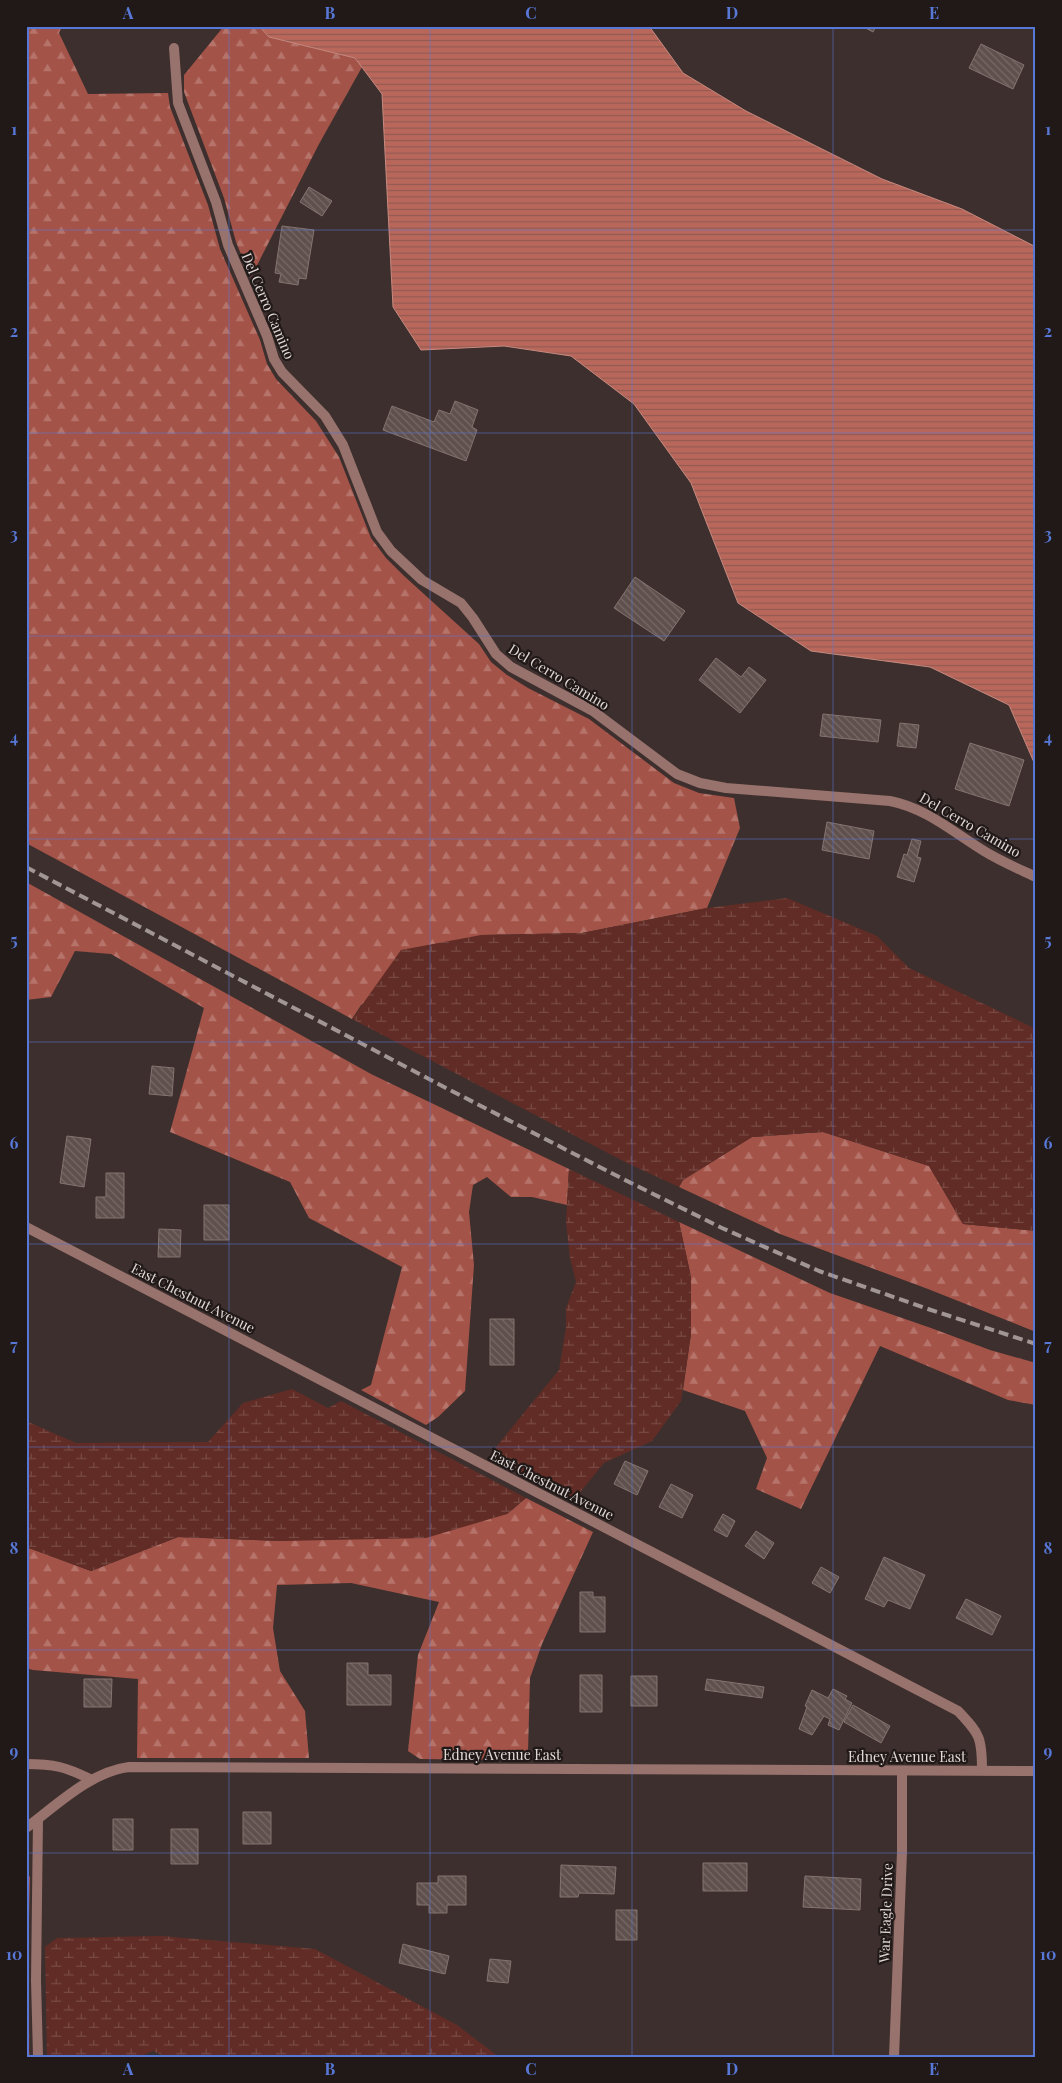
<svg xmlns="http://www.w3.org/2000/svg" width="1062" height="2083" viewBox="0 0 1062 2083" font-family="'Playfair Display',serif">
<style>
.forest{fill:url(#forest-firs)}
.wetland{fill:url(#wetland-marsh)}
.water{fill:url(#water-rules);stroke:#c68a80}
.building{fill:url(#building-back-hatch);stroke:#847471}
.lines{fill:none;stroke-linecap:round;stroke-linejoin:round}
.minor{stroke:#98726c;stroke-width:10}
.tertiary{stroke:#98726c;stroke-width:10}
.rail{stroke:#a19694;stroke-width:4;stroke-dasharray:10 5;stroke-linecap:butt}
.grid{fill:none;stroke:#5878d8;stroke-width:1;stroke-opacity:0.55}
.labels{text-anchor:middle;stroke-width:4.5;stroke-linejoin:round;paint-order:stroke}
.street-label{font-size:14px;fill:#e3dad8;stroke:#201918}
.neatline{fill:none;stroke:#5878d8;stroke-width:2}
.grid-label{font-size:16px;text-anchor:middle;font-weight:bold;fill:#5878d8}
</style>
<defs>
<pattern id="forest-firs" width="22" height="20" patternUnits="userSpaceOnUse" patternTransform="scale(1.25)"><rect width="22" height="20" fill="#a45348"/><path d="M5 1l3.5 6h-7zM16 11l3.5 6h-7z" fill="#b5736a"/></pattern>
<pattern id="wetland-marsh" width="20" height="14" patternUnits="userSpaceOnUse" patternTransform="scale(1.25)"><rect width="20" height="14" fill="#612c25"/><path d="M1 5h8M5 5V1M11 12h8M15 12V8" fill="none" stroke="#784a44"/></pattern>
<pattern id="water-rules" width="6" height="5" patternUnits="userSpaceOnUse" patternTransform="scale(1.25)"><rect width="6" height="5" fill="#ba675b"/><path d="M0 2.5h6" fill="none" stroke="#915a52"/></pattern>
<pattern id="building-back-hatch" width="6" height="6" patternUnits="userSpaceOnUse" patternTransform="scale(1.25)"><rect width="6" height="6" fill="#5f504d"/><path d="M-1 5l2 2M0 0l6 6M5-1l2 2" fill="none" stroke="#766966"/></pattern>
</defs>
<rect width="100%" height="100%" fill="#3d2f2d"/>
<path class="forest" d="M 26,26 L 62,26 L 59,33 L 88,94 L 168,93 L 170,107 L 208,205 L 220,249 L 260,340 L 267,364 L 276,379 L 316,421 L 339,457 L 371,538 L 386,558 L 403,575 L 479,644 L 491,662 L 507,675 L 528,688 L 589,719 L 674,783 L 699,793 L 734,798 L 740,828 L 707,908 L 582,933 L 481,935 L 361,1005 L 352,1019 L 26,843 Z
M 224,26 L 259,26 L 269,37 L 355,58 L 362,67 L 319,144 L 251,277 L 253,283 L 236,242 L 224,198 L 184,92 L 184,75 Z
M 26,882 L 371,1074 L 569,1169 L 567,1205 L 532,1197 L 511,1197 L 487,1177 L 473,1185 L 469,1212 L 474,1265 L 465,1391 L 438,1417 L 426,1425 L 361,1390 L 371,1385 L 402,1267 L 309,1218 L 290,1182 L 170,1132 L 204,1008 L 111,954 L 75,951 L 51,997 L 26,1000 Z
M 823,1132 L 929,1166 L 963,1224 L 1036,1231 L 1036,1332 L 928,1289 L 780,1234 L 679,1187 L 683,1180 L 752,1137 Z
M 679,1222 L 830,1293 L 931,1328 L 990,1350 L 1036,1363 L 1036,1405 L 1008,1400 L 880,1346 L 801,1509 L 756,1489 L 767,1458 L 745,1411 L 683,1390 L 691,1334 L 691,1277 Z
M 526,1498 L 593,1532 L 542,1644 L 530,1678 L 528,1752 L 504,1760 L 420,1759 L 408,1751 L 418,1655 L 439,1602 L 351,1583 L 277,1585 L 273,1628 L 280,1671 L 305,1711 L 309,1758 L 137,1758 L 138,1679 L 33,1670 L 26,1668 L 26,1547 L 91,1571 L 178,1537 L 283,1541 L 507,1514 Z
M 26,1873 L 30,1877 L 28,1958 L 26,1959 Z"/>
<path class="wetland" d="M 787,898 L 877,936 L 909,968 L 1036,1029 L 1036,1231 L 963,1224 L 929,1166 L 823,1132 L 752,1137 L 683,1180 L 679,1187 L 627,1163 L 352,1019 L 401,950 L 481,935 L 582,933 L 707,908 Z
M 569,1169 L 679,1222 L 691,1277 L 691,1334 L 681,1401 L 652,1441 L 604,1463 L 573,1501 L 492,1459 L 496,1447 L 559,1370 L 566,1327 L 566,1308 L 576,1282 L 570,1258 L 566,1222 Z
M 292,1389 L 328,1408 L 341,1401 L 526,1498 L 507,1514 L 426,1538 L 283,1541 L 178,1537 L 91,1571 L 26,1547 L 26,1421 L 76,1443 L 208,1442 L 243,1403 Z
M 161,1936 L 315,1949 L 457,2025 L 499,2057 L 166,2057 L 153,2051 L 139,2057 L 47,2057 L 45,1947 L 57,1938 Z
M 28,1958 L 30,2057 L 26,2057 L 26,1959 Z"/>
<path class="water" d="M 259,26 L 649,26 L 683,73 L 746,111 L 882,179 L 962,209 L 1036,247 L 1036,767 L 1009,705 L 930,667 L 811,651 L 738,603 L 691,483 L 634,404 L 571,356 L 504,346 L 421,350 L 393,307 L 382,94 L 355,58 L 269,37 Z"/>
<path class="building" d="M 862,26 L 876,26 L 873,32 Z
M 981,44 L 1024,65 L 1013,89 L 969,68 Z
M 309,187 L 332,201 L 322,216 L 300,202 Z
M 282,226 L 314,230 L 306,279 L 299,278 L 298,285 L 279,282 L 281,274 L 275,273 Z
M 455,401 L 478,410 L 472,427 L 477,430 L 466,461 L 383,430 L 392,406 L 434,422 L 439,410 L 450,414 Z
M 635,577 L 685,611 L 664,641 L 614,608 Z
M 716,658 L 741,677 L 749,667 L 766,680 L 740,713 L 699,680 Z
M 823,714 L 881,720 L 878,742 L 820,736 Z
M 900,723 L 919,725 L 916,748 L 897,746 Z
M 970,743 L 1024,760 L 1009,806 L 955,789 Z
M 827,822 L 874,831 L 869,859 L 822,850 Z
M 912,839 L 921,841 L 917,857 L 921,858 L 914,882 L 897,877 L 904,854 L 907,855 Z
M 152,1066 L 174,1068 L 172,1096 L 149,1094 Z
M 67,1136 L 91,1139 L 84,1187 L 60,1183 Z
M 106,1173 L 124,1173 L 124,1218 L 96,1218 L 96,1197 L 106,1197 Z
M 204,1205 L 229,1205 L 229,1240 L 204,1240 Z
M 159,1229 L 181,1230 L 180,1257 L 158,1257 Z
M 490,1319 L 514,1319 L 514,1365 L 490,1365 Z
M 625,1461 L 648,1471 L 637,1495 L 614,1484 Z
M 671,1484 L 693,1495 L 682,1518 L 659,1507 Z
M 723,1514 L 735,1521 L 727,1537 L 714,1530 Z
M 756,1531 L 774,1543 L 764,1559 L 745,1546 Z
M 884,1557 L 925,1575 L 910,1609 L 888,1600 L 884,1607 L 865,1599 Z
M 821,1567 L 839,1577 L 830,1593 L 812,1583 Z
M 580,1592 L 593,1592 L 593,1597 L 605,1597 L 605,1632 L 580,1632 Z
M 966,1599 L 1001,1616 L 992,1635 L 956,1618 Z
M 347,1663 L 368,1663 L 368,1675 L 391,1675 L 391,1705 L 347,1705 Z
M 580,1675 L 602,1675 L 602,1712 L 580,1712 Z
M 631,1676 L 657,1676 L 657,1706 L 631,1706 Z
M 84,1679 L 112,1679 L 111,1707 L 84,1707 Z
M 707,1679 L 764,1687 L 762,1698 L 705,1690 Z
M 833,1689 L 847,1696 L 845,1699 L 852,1703 L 839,1730 L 828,1725 L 830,1719 L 824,1716 L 812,1735 L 799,1729 L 807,1707 L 805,1706 L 812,1690 L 828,1698 Z
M 853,1705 L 890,1726 L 881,1743 L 844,1722 Z
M 243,1812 L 271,1812 L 271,1844 L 243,1844 Z
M 113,1819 L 133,1819 L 133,1850 L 113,1850 Z
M 171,1829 L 198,1829 L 198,1864 L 171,1864 Z
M 703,1863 L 747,1863 L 747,1891 L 703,1891 Z
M 561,1865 L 616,1867 L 614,1894 L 579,1893 L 578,1897 L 560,1897 Z
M 438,1876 L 466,1876 L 466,1905 L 447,1905 L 447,1913 L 429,1913 L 429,1905 L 417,1905 L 417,1883 L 438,1883 Z
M 805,1876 L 861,1879 L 860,1910 L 803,1907 Z
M 616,1910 L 637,1910 L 637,1940 L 616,1940 Z
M 403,1944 L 449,1956 L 445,1974 L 399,1963 Z
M 490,1959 L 511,1961 L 508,1983 L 487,1981 Z"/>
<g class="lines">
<path class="minor" d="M 174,48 L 178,103 L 216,202 L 228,245 L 267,336 L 274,359 L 282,372 L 325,416 L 343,445 L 377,532 L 391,551 L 422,580 L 461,603 L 473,618 L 496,654 L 511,667 L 593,711 L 677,774 L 700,783 L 726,788 L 890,801 C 926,808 953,832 984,851 C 1000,861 1019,869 1036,877
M 26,1764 C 54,1764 66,1767 90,1779
M 38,1819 L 36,1980 L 38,2057
M 894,2057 L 902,1852 L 902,1771"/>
<path class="tertiary" d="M 26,1227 L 958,1711 C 980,1734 982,1738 982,1770
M 26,1828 C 57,1805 90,1772 129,1767 L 1036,1771"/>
<path class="rail" d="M 26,867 L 448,1089 L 623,1179 L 722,1228 L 819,1271 L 928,1309 L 1036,1344"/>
</g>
<path class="grid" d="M 229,26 L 229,2057M 430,26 L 430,2057M 632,26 L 632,2057M 833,26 L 833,2057M 26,230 L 1036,230M 26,433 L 1036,433M 26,636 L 1036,636M 26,839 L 1036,839M 26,1042 L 1036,1042M 26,1244 L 1036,1244M 26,1447 L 1036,1447M 26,1650 L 1036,1650M 26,1853 L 1036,1853"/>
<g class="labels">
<g class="street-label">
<text transform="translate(268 306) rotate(67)" y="5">Del Cerro Camino</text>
<text transform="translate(559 677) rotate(31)" y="5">Del Cerro Camino</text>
<text transform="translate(970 825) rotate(30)" y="5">Del Cerro Camino</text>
<text transform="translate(193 1298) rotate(27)" y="5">East Chestnut Avenue</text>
<text transform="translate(552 1485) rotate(27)" y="5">East Chestnut Avenue</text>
<text x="502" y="1760">Edney Avenue East</text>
<text x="907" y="1762">Edney Avenue East</text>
<text transform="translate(886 1913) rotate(-88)" y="5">War Eagle Drive</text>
</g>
</g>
<rect width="1062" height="2083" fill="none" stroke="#201918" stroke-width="55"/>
<rect x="28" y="28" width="1006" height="2028" class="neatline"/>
<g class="grid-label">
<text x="128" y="19">A</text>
<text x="330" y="19">B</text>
<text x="531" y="19">C</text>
<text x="732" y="19">D</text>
<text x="934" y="19">E</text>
<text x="14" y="135">1</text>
<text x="1048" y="135">1</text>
<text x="14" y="337">2</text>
<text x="1048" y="337">2</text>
<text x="14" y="540">3</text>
<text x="1048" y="540">3</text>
<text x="14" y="743">4</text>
<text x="1048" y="743">4</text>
<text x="14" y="946">5</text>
<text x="1048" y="946">5</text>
<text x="14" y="1149">6</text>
<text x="1048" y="1149">6</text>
<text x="14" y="1351">7</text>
<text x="1048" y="1351">7</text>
<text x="14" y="1554">8</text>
<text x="1048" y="1554">8</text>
<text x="14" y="1757">9</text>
<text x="1048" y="1757">9</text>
<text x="14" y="1960">10</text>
<text x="1048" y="1960">10</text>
<text x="128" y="2075">A</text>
<text x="330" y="2075">B</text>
<text x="531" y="2075">C</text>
<text x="732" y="2075">D</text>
<text x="934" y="2075">E</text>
</g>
</svg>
